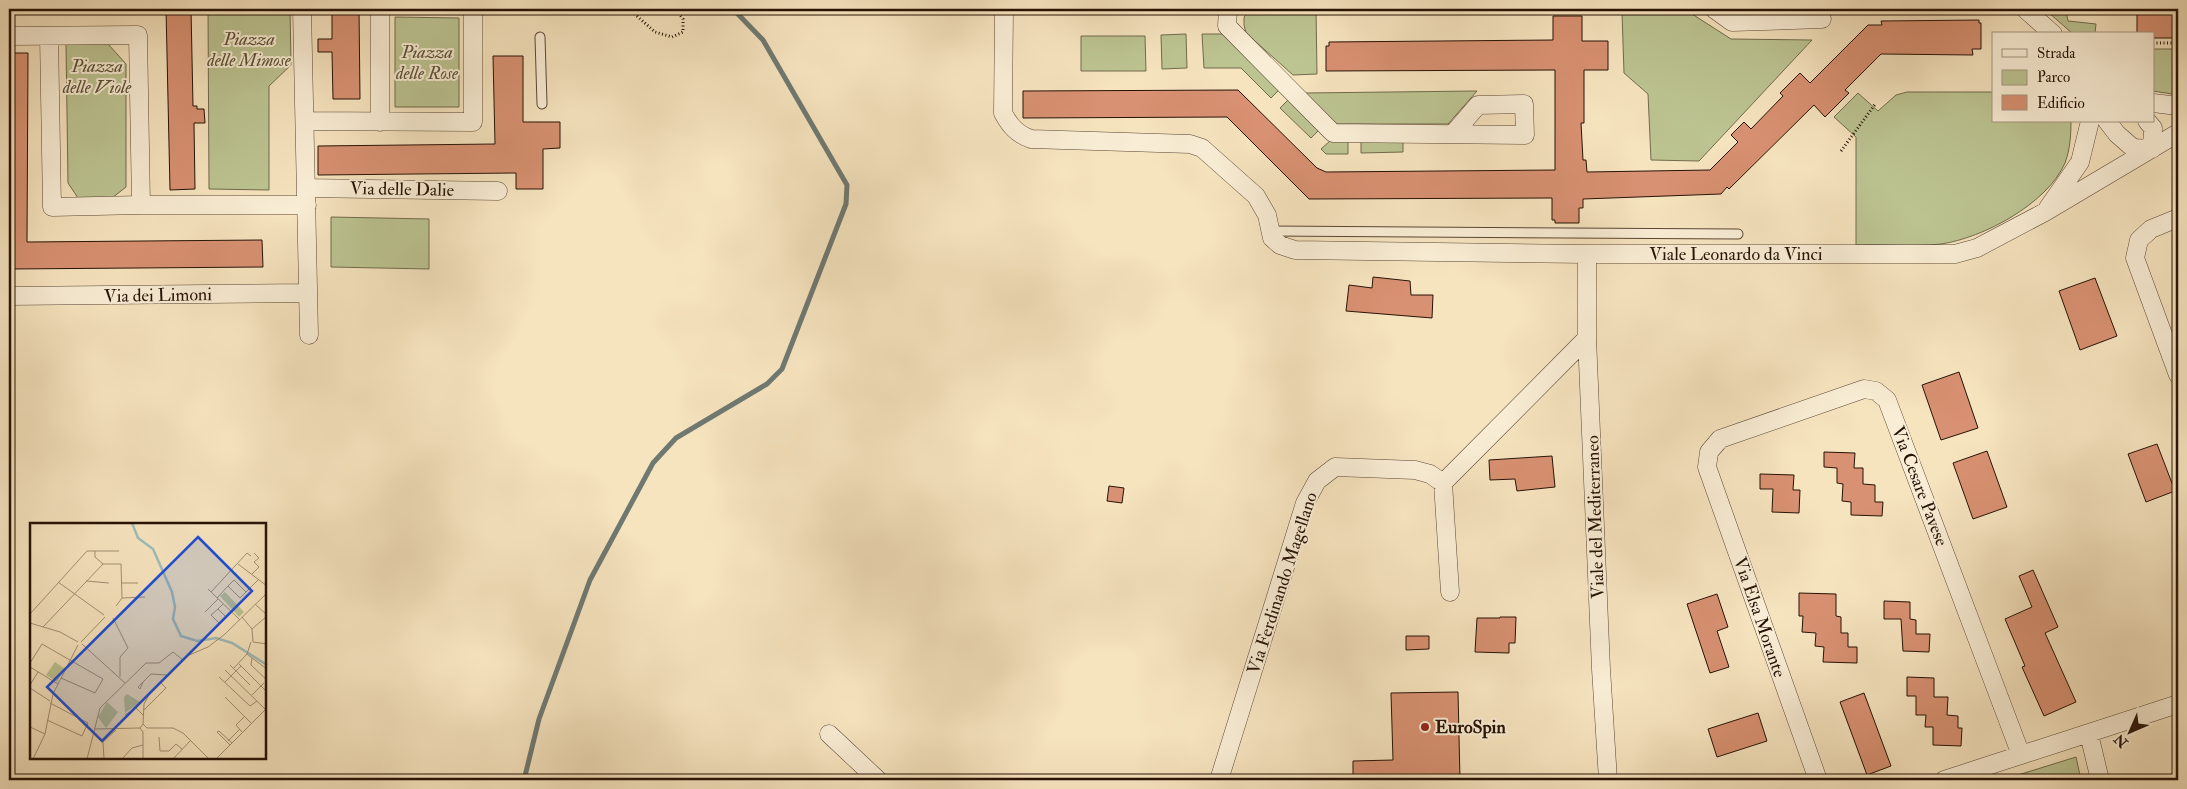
<svg xmlns="http://www.w3.org/2000/svg" width="2187" height="789" viewBox="0 0 2187 789" font-family="'IM FELL Double Pica',serif">
<style>
.green{fill:#bcc492;stroke:#716b4c}
.lines{fill:none;stroke-linecap:round;stroke-linejoin:round}
.stream{stroke:#6f7972;stroke-width:5}
.building{fill:#d89172;stroke:#261205}
.service-casing{stroke:#5a4634;stroke-width:11}
.minor-casing{stroke:#5a4634;stroke-width:19}
.path{stroke:#261205;stroke-width:3;stroke-dasharray:1 2.5;stroke-linecap:butt}
.service{stroke:#f9edd5;stroke-width:9}
.minor{stroke:#f9edd5;stroke-width:18}
.poi-dot{fill:#8f2418;stroke:#f9edd5;stroke-width:2}
.labels{text-anchor:middle;stroke-width:4;stroke-linejoin:round;paint-order:stroke}
.park-label{font-size:18px;font-style:italic;fill:#5a5036;stroke:#f9edd5}
.street-label{font-size:18px;fill:#261205;stroke:#f9edd5}
.poi-label{font-size:18px;font-weight:bold;fill:#261205;stroke:#f9edd5;text-anchor:start}
.inset-river{fill:none;stroke:#9fbdba;stroke-width:2.5}
.inset-road{fill:none;stroke:#a39075;stroke-width:1}
.view{fill:#1d4ed8;fill-opacity:0.15;stroke:#1d4ed8;stroke-width:2.5}
.inset-edge{fill:none;stroke:#261205;stroke-width:2.5}
</style>
<rect width="100%" height="100%" fill="#f6e4bf"/>
<filter id="stains"><feTurbulence type="fractalNoise" baseFrequency=".004" numOctaves="4"/><feColorMatrix values="0 0 0 0 .2 0 0 0 0 .09 0 0 0 0 .02 0 0 0 .5 -.17"/></filter>
<radialGradient id="worn" r=".72"><stop offset=".6" stop-color="#630" stop-opacity="0"/><stop offset="1" stop-color="#630" stop-opacity=".3"/></radialGradient>
<path class="green" d="M 208,9 L 290,9 L 291,65 L 269,86 L 269,190 L 209,189 Z
M 1250,10 L 1316,10 L 1317,74 L 1293,75 L 1246,33 L 1244,25 L 1244,17 Z
M 2066,11 L 2068,21 L 2096,24 L 2095,33 L 2114,34 L 2073,34 L 2048,12 Z
M 1622,12 L 1689,12 L 1731,39 L 1812,40 L 1699,161 L 1651,160 L 1648,94 L 1624,73 Z
M 395,17 L 459,18 L 459,107 L 395,107 Z
M 1186,34 L 1187,68 L 1162,69 L 1161,35 Z
M 1202,34 L 1222,34 L 1279,90 L 1271,98 L 1241,68 L 1204,68 Z
M 1081,36 L 1145,36 L 1146,71 L 1081,71 Z
M 66,44 L 108,44 L 126,64 L 126,187 L 112,198 L 78,198 L 68,183 Z
M 2153,49 L 2178,49 L 2178,95 L 2153,91 Z
M 1477,91 L 1448,124 L 1336,124 L 1305,93 Z
M 1907,92 L 1993,92 L 1993,121 L 2071,121 C 2071,135 2070,150 2065,163 C 2047,204 1983,238 1941,244 C 1913,247 1884,244 1856,245 L 1856,137 L 1834,117 L 1858,93 L 1878,111 L 1896,95 Z
M 1289,99 L 1320,129 L 1311,138 L 1280,108 Z
M 1403,140 L 1403,152 L 1361,153 L 1361,141 Z
M 1330,141 L 1348,141 L 1348,154 L 1326,154 L 1321,149 Z
M 331,217 L 429,219 L 429,269 L 331,267 Z
M 2076,757 L 2081,780 L 2002,780 Z"/>
<g class="lines">
<path class="stream" d="M 524,780 L 539,719 L 590,580 L 653,463 L 676,438 L 767,384 L 782,369 L 846,204 L 847,185 L 763,40 L 733,9"/>
</g>
<path class="building" d="M 166,9 L 191,9 L 193,106 L 197,106 L 197,109 L 204,109 L 205,123 L 194,123 L 195,189 L 170,190 Z
M 332,9 L 359,9 L 360,99 L 333,99 L 332,52 L 318,52 L 318,39 L 332,39 Z
M 2178,12 L 2178,38 L 2153,38 L 2153,34 L 2137,34 L 2137,13 Z
M 1553,16 L 1582,16 L 1582,41 L 1608,41 L 1608,70 L 1584,70 L 1584,123 L 1581,123 L 1583,160 L 1586,160 L 1587,172 L 1710,170 L 1738,142 L 1731,135 L 1744,122 L 1751,129 L 1783,96 L 1780,93 L 1800,73 L 1810,83 L 1868,25 L 1882,25 L 1881,21 L 1979,20 L 1979,23 L 1981,23 L 1981,49 L 1972,49 L 1973,55 L 1881,54 L 1845,90 L 1849,93 L 1825,117 L 1814,105 L 1729,189 L 1727,187 L 1721,194 L 1583,199 L 1583,208 L 1579,208 L 1579,223 L 1555,223 L 1555,220 L 1552,220 L 1552,198 L 1309,199 L 1227,117 L 1023,118 L 1023,91 L 1238,90 L 1317,168 L 1326,172 L 1555,170 L 1555,70 L 1326,71 L 1326,46 L 1329,46 L 1329,42 L 1553,40 Z
M 9,53 L 28,53 L 27,242 L 262,240 L 263,267 L 9,269 Z
M 493,56 L 523,56 L 523,122 L 560,122 L 560,148 L 543,149 L 543,189 L 516,189 L 516,173 L 318,175 L 318,146 L 495,144 Z
M 1373,277 L 1410,281 L 1411,295 L 1433,295 L 1432,318 L 1346,311 L 1349,285 L 1372,288 Z
M 2095,278 L 2117,336 L 2080,350 L 2059,291 Z
M 1959,372 L 1978,428 L 1941,440 L 1922,385 Z
M 2157,444 L 2175,491 L 2146,502 L 2128,454 Z
M 1987,451 L 2007,507 L 1973,519 L 1953,463 Z
M 1824,452 L 1855,453 L 1854,468 L 1863,468 L 1863,484 L 1875,485 L 1875,502 L 1883,502 L 1882,516 L 1851,515 L 1851,502 L 1842,501 L 1843,484 L 1837,483 L 1837,468 L 1824,467 Z
M 1552,456 L 1555,487 L 1517,491 L 1515,479 L 1490,480 L 1489,460 Z
M 1760,474 L 1794,475 L 1793,490 L 1800,490 L 1799,513 L 1772,512 L 1773,489 L 1760,489 Z
M 1109,486 L 1124,488 L 1122,503 L 1107,501 Z
M 2033,570 L 2058,627 L 2045,633 L 2076,702 L 2044,716 L 2022,667 L 2025,666 L 2005,619 L 2032,607 L 2019,576 Z
M 1799,593 L 1836,594 L 1836,616 L 1841,617 L 1841,633 L 1848,633 L 1848,647 L 1857,647 L 1857,663 L 1823,662 L 1824,647 L 1815,646 L 1816,633 L 1802,632 L 1803,616 L 1799,616 Z
M 1717,594 L 1728,627 L 1717,631 L 1729,667 L 1710,673 L 1687,604 Z
M 1884,601 L 1910,602 L 1910,619 L 1916,620 L 1916,634 L 1930,634 L 1929,652 L 1903,651 L 1901,619 L 1884,619 Z
M 1500,617 L 1516,617 L 1515,643 L 1509,643 L 1509,653 L 1475,652 L 1477,618 L 1500,618 Z
M 1406,636 L 1429,636 L 1429,649 L 1406,650 Z
M 1907,677 L 1934,678 L 1934,697 L 1948,697 L 1947,715 L 1958,716 L 1958,728 L 1962,728 L 1961,746 L 1933,745 L 1933,727 L 1925,727 L 1926,715 L 1916,715 L 1916,696 L 1907,696 Z
M 1458,692 L 1460,780 L 1353,780 L 1353,761 L 1393,760 L 1391,693 Z
M 1864,693 L 1891,766 L 1867,775 L 1840,702 Z
M 1758,713 L 1767,741 L 1717,757 L 1708,729 Z"/>
<g class="lines">
<g class="service-casing">
<path id="service" d="M 540,37 L 542,104
M 1270,231 L 1738,234"/>
</g>
<g class="minor-casing">
<path id="minor" d="M 302,9 L 309,335
M 1004,9 L 1003,113 C 1010,126 1017,134 1031,139 L 1190,144 L 1202,148 L 1256,196 L 1267,215 L 1272,238 L 1280,245 L 1295,250 L 1587,254 L 1955,254 L 1977,248 L 2045,212 L 2178,133
M 1228,9 L 1227,26 L 1333,133 L 1525,135 L 1524,104 L 1478,105 L 1453,134
M 1714,9 L 1732,22 L 1822,19
M 2025,9 L 2053,34
M 9,36 L 138,35 L 141,205 L 52,207 L 49,36
M 2153,103 L 2178,106
M 305,121 L 473,122 L 473,9
M 2107,121 L 2117,134 L 2133,148 L 2152,149
M 2147,121 L 2153,128 L 2152,149
M 380,122 L 380,9
M 306,188 L 498,191
M 141,205 L 307,205
M 2048,208 L 2080,162 L 2090,121
M 2178,218 L 2151,229 L 2139,240 L 2135,258 L 2178,375
M 1587,254 L 1587,338 L 1601,669 L 1608,780
M 9,296 L 308,293
M 1443,483 L 1450,592
M 829,734 L 878,780
M 2089,734 L 2100,780
M 1219,780 L 1305,503 L 1317,481 L 1335,467 L 1415,470 L 1430,474 L 1443,483 L 1587,338
M 1818,780 L 1707,467 L 1709,452 L 1720,439 L 1864,389 L 1876,391 L 1887,400 L 2021,755
M 1944,780 L 2178,704"/>
</g>
<path class="path" d="M 629,9 L 655,32 L 672,37 L 683,32 L 683,19 L 675,9
M 2153,43 L 2178,43
M 1841,151 L 1876,103"/>
<use href="#service" class="service"/>
<use href="#minor" class="minor"/>
</g>
<circle class="poi-dot" cx="1425" cy="727" r="5"/>
<g class="labels">
<g class="park-label">
<text x="249" y="45">Piazza<tspan x="249" dy="21">delle Mimose</tspan></text>
<text x="427" y="58">Piazza<tspan x="427" dy="21">delle Rose</tspan></text>
<text x="97" y="72">Piazza<tspan x="97" dy="21">delle Viole</tspan></text>
</g>
<g class="street-label">
<text transform="translate(402 189) rotate(1)" y="6">Via delle Dalie</text>
<text x="1736" y="260">Viale Leonardo da Vinci</text>
<text transform="translate(158 295) rotate(-1)" y="6">Via dei Limoni</text>
<text transform="translate(1920 486) rotate(69)" y="6">Via Cesare Pavese</text>
<text transform="translate(1595 517) rotate(-92)" y="6">Viale del Mediterraneo</text>
<text transform="translate(1282 583) rotate(-72)" y="6">Via Ferdinando Magellano</text>
<text transform="translate(1760 617) rotate(71)" y="6">Via Elsa Morante</text>
</g>
<g class="poi-label">
<text x="1435" y="733">EuroSpin</text>
</g>
</g>
<g transform="translate(30 523)">
<rect width="236" height="236" fill="#f6e4bf"/>
<path d="M 195,69 L 214,89 L 209,94 L 190,73 ZM 25,139 L 34,145 L 27,159 L 16,152 ZM 97,171 L 110,179 L 95,190 L 94,174 ZM 77,179 L 88,189 L 76,205 L 68,194 Z" fill="#bcc492"/>
<path class="inset-river" d="M 102,0 L 108,15 L 123,26 L 142,69 L 145,84 L 143,96 L 151,113 L 167,118 L 186,115 L 202,120 L 237,142"/>
<path class="inset-road" d="M 65,28 L 65,34 L 73,41 L 91,41 L 92,75 L 86,83M 208,41 L 237,63M 222,51 L 229,44 L 224,39 L 229,35 L 224,30M 56,58 L 79,60M 28,59 L 74,92M 92,60 L 108,60M 178,66 L 210,97M 181,69 L 217,30 L 221,33M 216,69 L 204,57 L 198,63 L 210,75 L 228,57M 92,75 L 115,74M 187,75 L 198,63M 225,81 L 237,92M 188,86 L 196,94 L 189,100 L 181,92 L 188,86 L 193,81M 175,89 L 188,76M 0,91 L 57,28 L 89,28M 212,94 L 222,106 L 223,119 L 237,121M 83,95 L 98,125 L 90,134 L 90,154M 0,100 L 30,109 L 48,119M 13,104 L 73,41M 222,106 L 237,93M 51,119 L 75,94M 52,121 L 95,160M 217,131 L 222,135 L 221,142 L 237,157M 222,135 L 237,146M 0,140 L 12,121 L 73,156 L 65,170 L 31,155M 209,141 L 237,169M 200,142 L 220,162M 0,144 L 28,161M 203,146 L 217,131 L 221,119M 195,147 L 235,186M 189,154 L 220,183 L 227,178M 113,159 L 110,166 L 108,164 L 121,151 L 137,152M 195,159 L 211,143M 0,162 L 8,149M 0,165 L 20,178M 222,172 L 234,160M 195,174 L 221,200M 114,187 L 136,165 L 130,159M 95,192 L 106,185 L 113,192M 17,197 L 52,213 L 58,200 L 20,180M 113,201 L 114,181 L 120,170 L 157,133 L 178,124 L 195,111 L 237,70M 0,204 L 15,211M 110,205 L 113,209 L 113,236M 64,206 L 110,205 L 113,201 L 117,205 L 143,205 L 153,210 L 179,236M 212,209 L 206,202 L 214,194M 15,211 L 23,171 L 48,122M 129,214 L 130,228 L 139,228 L 146,221 L 152,226M 198,218 L 210,206M 200,222 L 187,209 L 189,208 L 202,220M 3,236 L 15,211M 57,236 L 70,185 L 116,140 L 129,140 L 143,129 L 153,137M 74,236 L 73,219 L 86,207M 92,236 L 102,225 L 113,222M 143,236 L 161,217M 186,236 L 237,185"/>
<path class="view" d="M 168,14 L 222,68 L 72,218 L 17,164 Z"/>
<rect width="236" height="236" class="inset-edge"/>
</g>
<rect width="2187" height="789" fill="none" stroke="#f6e4bf" stroke-width="30"/>
<rect x="10" y="10" width="2167" height="769" fill="none" stroke="#261205" stroke-width="2.5"/>
<rect x="15" y="15" width="2157" height="759" fill="none" stroke="#261205"/>
<rect x="1992" y="32" width="162" height="90" fill="#f9edd5" stroke="#a59582"/>
<rect x="2002" y="49" width="25" height="8" fill="#f9edd5" stroke="#a59582"/>
<text x="2037" y="58" font-size="15" fill="#261205">Strada</text>
<rect x="2002" y="70" width="25" height="15" fill="#bcc492" stroke="#a59582"/>
<text x="2037" y="82" font-size="15" fill="#261205">Parco</text>
<rect x="2002" y="95" width="25" height="15" fill="#d89172" stroke="#a59582"/>
<text x="2037" y="108" font-size="15" fill="#261205">Edificio</text>
<g transform="translate(2130 732) rotate(225)" stroke="#f9edd5" stroke-width="4" paint-order="stroke">
<path d="M0-4L9 19L0 12L-9 19Z" fill="#261205"/>
<text y="-8" font-size="14" font-weight="bold" text-anchor="middle" fill="#261205">N</text>
</g>
<rect width="100%" height="100%" filter="url(#stains)"/>
<rect width="100%" height="100%" fill="url(#worn)"/>
</svg>
